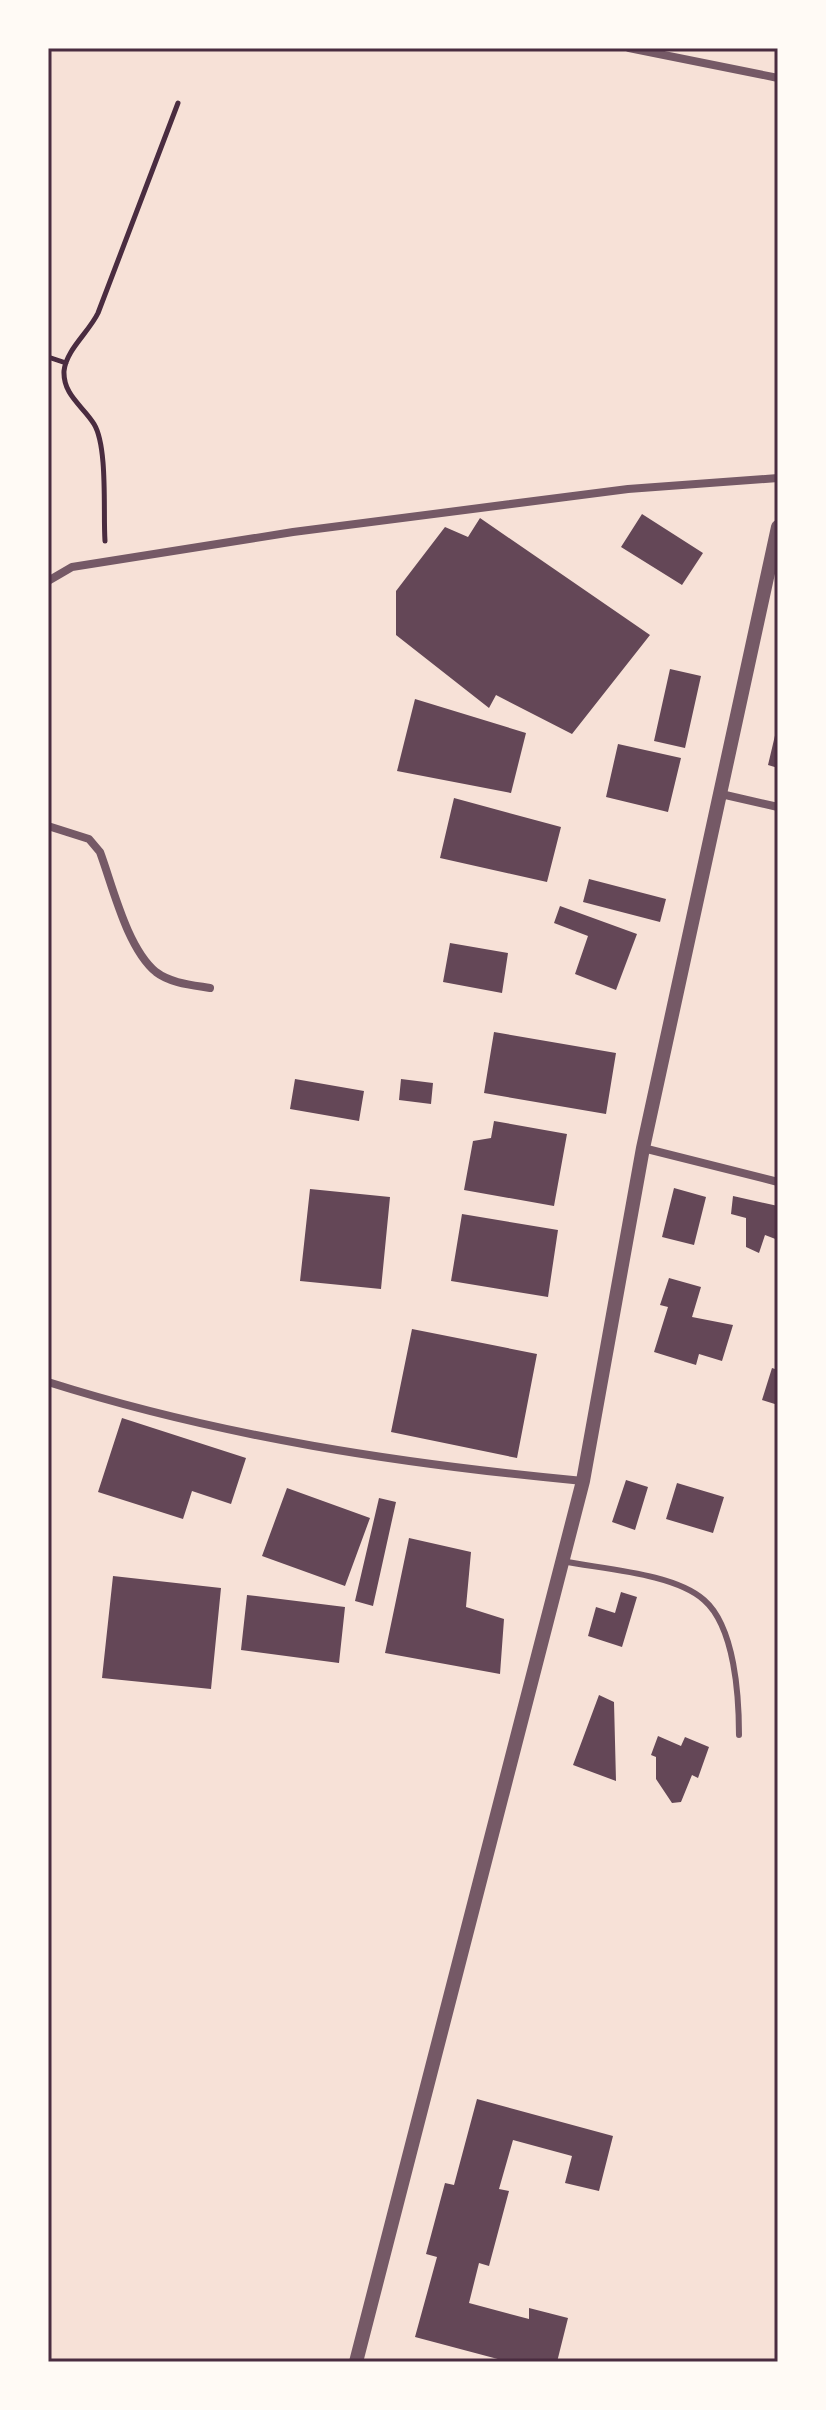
<svg xmlns="http://www.w3.org/2000/svg" width="826" height="2410" viewBox="0 0 826 2410" font-family="Lato,sans-serif">
<style>
.building{fill:#644757}
.lines{fill:none;stroke-linecap:round;stroke-linejoin:round}
.path{stroke:#4a2c40;stroke-width:5}
.service{stroke:#755966;stroke-width:6}
.minor{stroke:#755966;stroke-width:8}
.tertiary{stroke:#755966;stroke-width:14}
.neatline{fill:none;stroke:#4a2c40;stroke-width:3}
</style>
<rect width="100%" height="100%" fill="#f7e1d7"/>
<path class="building" d="M 642,514 L 703,553 L 682,585 L 621,547 Z
M 480,518 L 650,635 L 572,734 L 496,695 L 489,708 L 396,635 L 396,591 L 445,527 L 468,537 Z
M 670,669 L 701,676 L 685,748 L 654,741 Z
M 415,699 L 526,733 L 511,793 L 397,771 Z
M 777,727 L 778,727 L 778,768 L 768,765 Z
M 618,744 L 681,758 L 668,812 L 606,797 Z
M 454,798 L 561,827 L 547,882 L 440,858 Z
M 589,879 L 666,899 L 660,922 L 583,902 Z
M 560,906 L 637,934 L 616,990 L 575,974 L 588,936 L 554,923 Z
M 450,943 L 508,953 L 502,993 L 443,982 Z
M 494,1032 L 616,1053 L 606,1114 L 484,1093 Z
M 295,1079 L 364,1091 L 359,1121 L 290,1109 Z
M 401,1079 L 433,1083 L 431,1104 L 399,1100 Z
M 494,1121 L 567,1134 L 554,1206 L 464,1190 L 473,1141 L 491,1138 Z
M 674,1188 L 706,1197 L 694,1245 L 662,1237 Z
M 310,1189 L 390,1197 L 381,1289 L 300,1281 Z
M 733,1196 L 778,1206 L 778,1240 L 765,1235 L 759,1253 L 746,1247 L 746,1218 L 731,1214 Z
M 462,1214 L 558,1230 L 548,1297 L 451,1281 Z
M 669,1278 L 701,1287 L 692,1317 L 733,1325 L 722,1361 L 699,1354 L 696,1365 L 654,1352 L 668,1307 L 660,1305 Z
M 412,1329 L 537,1354 L 517,1458 L 391,1432 Z
M 772,1368 L 778,1370 L 778,1405 L 762,1400 Z
M 122,1418 L 246,1458 L 231,1504 L 192,1491 L 183,1519 L 98,1492 Z
M 626,1480 L 648,1487 L 635,1530 L 612,1522 Z
M 677,1483 L 724,1497 L 713,1533 L 666,1519 Z
M 287,1488 L 370,1518 L 345,1586 L 262,1556 Z
M 379,1498 L 396,1502 L 373,1606 L 355,1601 Z
M 409,1538 L 471,1552 L 466,1607 L 504,1619 L 500,1674 L 385,1653 Z
M 113,1576 L 221,1588 L 211,1689 L 102,1678 Z
M 621,1592 L 637,1597 L 622,1647 L 588,1636 L 596,1607 L 615,1613 Z
M 247,1595 L 345,1607 L 339,1663 L 241,1650 Z
M 599,1695 L 614,1702 L 616,1781 L 573,1765 Z
M 658,1736 L 681,1746 L 685,1737 L 709,1747 L 698,1778 L 692,1775 L 681,1802 L 672,1803 L 656,1779 L 656,1757 L 651,1755 Z
M 477,2099 L 613,2136 L 599,2191 L 565,2183 L 572,2156 L 513,2140 L 499,2189 L 509,2191 L 489,2266 L 479,2263 L 469,2303 L 529,2319 L 529,2308 L 568,2318 L 557,2362 L 509,2362 L 415,2337 L 437,2257 L 426,2254 L 445,2183 L 454,2185 Z"/>
<g class="lines">
<path class="path" d="M 48,357 L 66,363
M 105,541 C 103,513 108,447 94,424 C 83,406 63,395 64,371 C 66,350 89,332 98,313 L 178,103"/>
<path class="service" d="M 562,1561 C 601,1569 674,1573 704,1600 C 735,1627 739,1697 739,1735"/>
<path class="minor" d="M 629,48 L 778,78
M 48,581 L 72,567 L 293,532 L 628,489 L 778,478
M 721,794 L 778,807
M 48,826 L 89,839 L 100,852 C 113,887 127,948 156,972 C 170,983 192,985 210,988
M 643,1148 L 778,1182
M 48,1382 C 222,1437 401,1464 583,1481"/>
<path class="tertiary" d="M 356,2362 L 583,1481 L 643,1148 L 778,527"/>
</g>
<rect width="826" height="2410" fill="none" stroke="#fffaf5" stroke-width="100"/>
<rect x="50" y="50" width="726" height="2310" class="neatline"/>
</svg>
